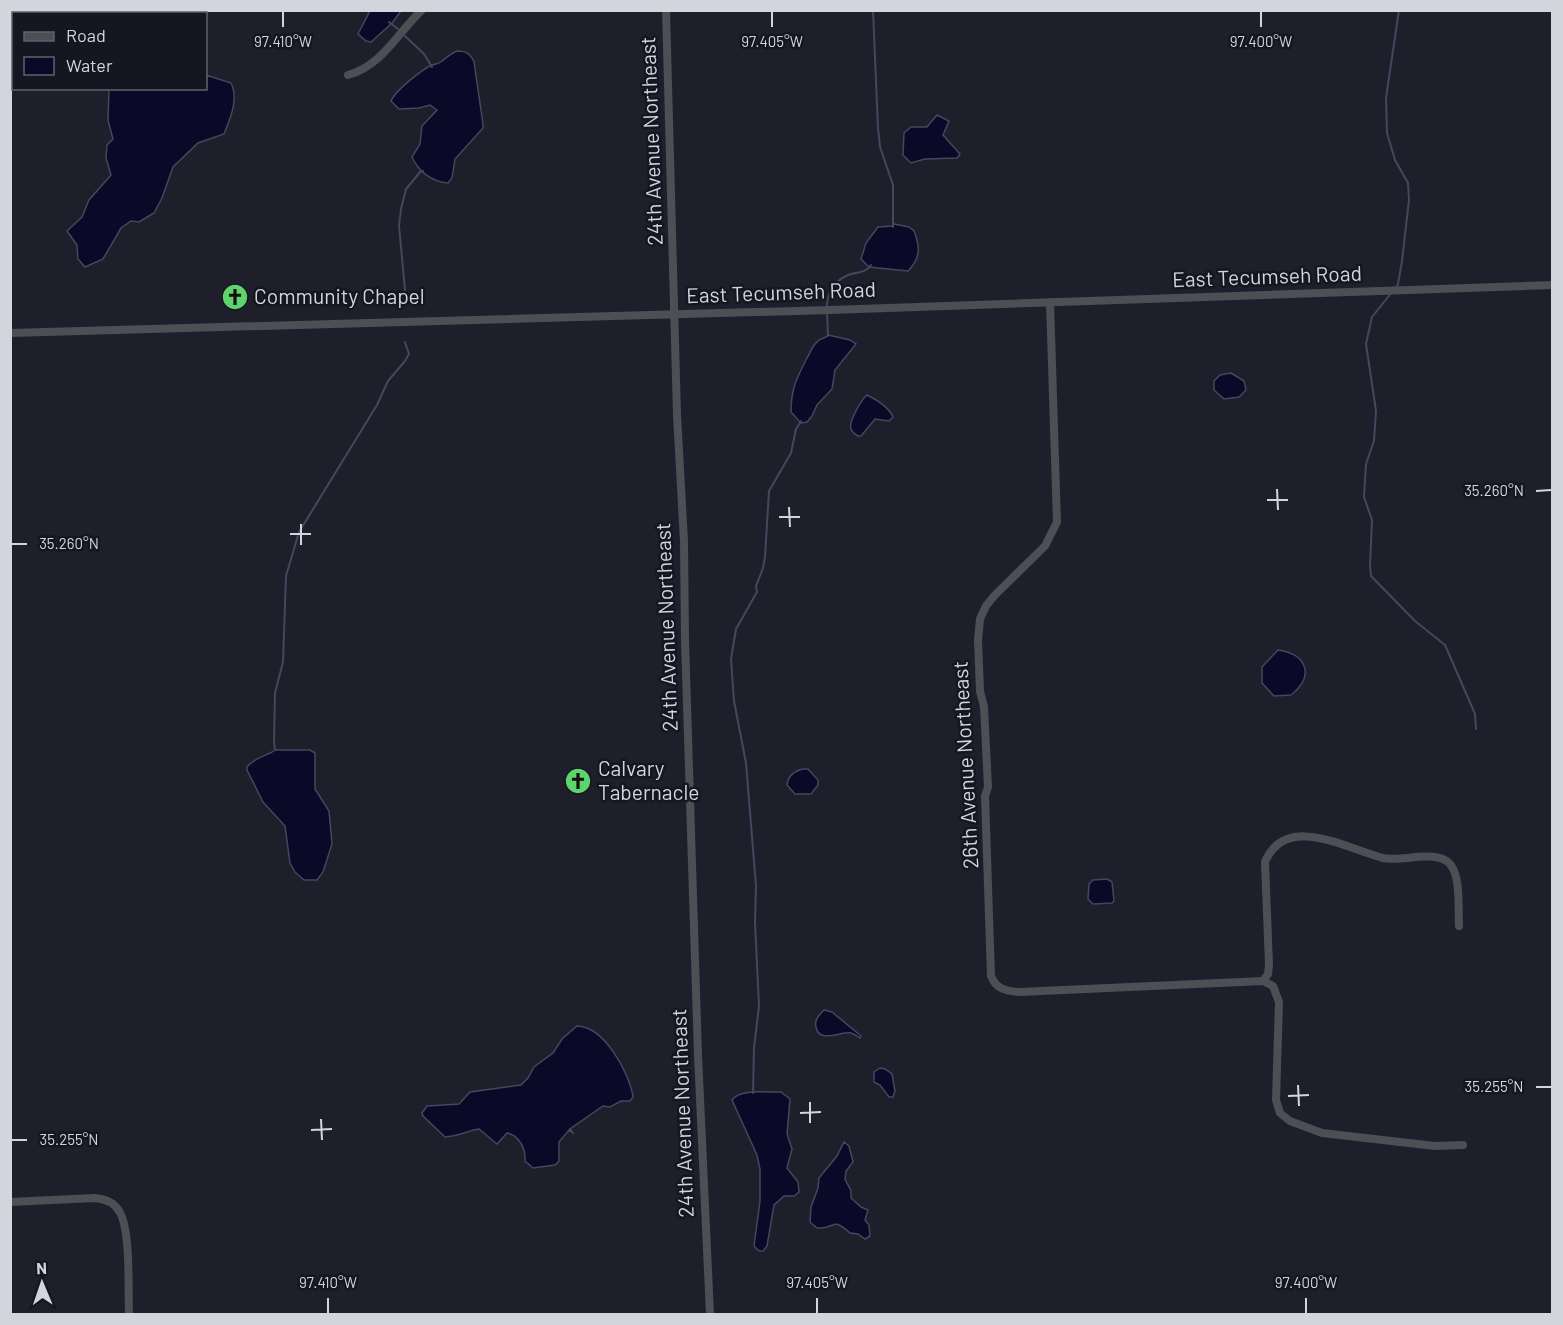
<svg xmlns="http://www.w3.org/2000/svg" width="1563" height="1325" viewBox="0 0 1563 1325" font-family="Barlow,sans-serif">
<style>
.water{fill:#0c0828;stroke:#48455e;stroke-width:1.5}
.lines{fill:none;stroke-linecap:round;stroke-linejoin:round}
.stream{stroke:#48455e;stroke-width:2}
.minor{stroke:#4e4e55;stroke-width:8}
.ticks{fill:none;stroke:#d3d4dc;stroke-width:2}
.labels{text-anchor:middle;stroke-width:5;stroke-linejoin:round;paint-order:stroke}
.street-label{font-size:21px;fill:#d3d4dc;stroke:#161622}
.poi-label{font-size:21px;fill:#d3d4dc;stroke:#161622;text-anchor:start}
.ticks-label{font-size:15px;text-anchor:middle;fill:#d3d4dc;stroke:#161622;stroke-width:5;stroke-linejoin:round;paint-order:stroke}
</style>
<rect width="100%" height="100%" fill="#1f1f2b"/>
<path class="water" d="M 370,11 L 401,11 L 392,23 L 371,42 L 366,41 L 358,34 Z
M 457,51 C 466,51 471,54 474,62 L 483,124 L 483,128 L 455,159 L 452,178 L 448,183 C 432,182 418,171 412,157 L 420,144 L 422,126 L 437,110 L 430,105 L 419,108 L 399,109 L 391,101 C 395,91 421,70 432,65 C 435,64 438,64 441,62 C 446,58 450,54 457,51 Z
M 206,75 L 231,83 C 239,99 230,119 224,134 L 198,143 L 173,167 L 162,198 L 154,213 L 139,222 L 131,221 L 121,228 L 103,259 L 85,267 L 78,259 L 77,245 L 67,231 L 82,217 L 89,200 L 111,175 L 106,158 L 107,145 L 113,139 L 108,120 L 109,89 L 206,88 Z
M 937,115 L 949,121 L 943,135 L 960,154 L 957,158 L 925,159 L 911,163 L 903,155 L 904,133 L 911,127 L 927,127 Z
M 894,224 L 909,227 L 914,231 C 920,246 921,258 908,271 L 869,267 L 861,259 L 866,243 L 878,227 L 892,226 Z
M 828,335 L 850,340 L 856,344 L 835,370 L 832,389 L 817,405 L 812,416 L 807,422 L 801,423 L 791,412 C 791,388 797,378 807,358 C 811,352 811,347 817,342 C 821,337 824,340 828,335 Z
M 1231,373 L 1244,381 L 1246,390 L 1239,397 L 1224,399 L 1214,390 L 1214,381 L 1220,375 Z
M 867,395 C 877,400 889,407 893,417 L 889,421 L 875,419 L 861,436 L 858,436 C 856,435 851,431 851,429 C 848,422 862,399 867,395 Z
M 1278,650 C 1307,654 1315,676 1291,695 L 1274,696 L 1262,683 L 1262,667 Z
M 275,750 L 310,750 L 315,753 L 315,789 L 329,811 L 332,844 L 323,872 L 317,880 L 304,880 L 295,872 L 290,863 L 285,826 L 263,802 L 247,770 L 247,767 C 256,756 266,757 275,750 Z
M 803,769 L 808,769 L 818,780 L 818,785 L 811,794 L 795,794 L 787,785 C 788,776 794,771 803,769 Z
M 1107,879 L 1112,882 L 1114,901 L 1112,903 L 1093,904 L 1088,899 L 1089,884 L 1093,880 Z
M 824,1010 L 832,1012 L 861,1036 L 860,1038 C 857,1036 854,1034 851,1033 C 841,1031 819,1044 816,1027 C 814,1020 819,1015 824,1010 Z
M 577,1026 C 604,1026 630,1074 633,1097 L 630,1101 L 621,1101 L 610,1107 L 603,1106 L 570,1129 L 574,1134 L 569,1130 L 559,1142 L 559,1161 L 555,1165 L 533,1168 L 525,1161 C 526,1149 519,1135 507,1133 L 497,1144 L 479,1129 C 467,1131 458,1136 445,1137 L 423,1116 L 422,1113 L 427,1106 L 459,1104 L 470,1092 L 521,1085 L 528,1078 L 534,1067 L 553,1053 L 562,1039 Z
M 880,1068 L 885,1069 L 892,1074 L 895,1091 L 893,1097 L 889,1097 L 880,1085 L 874,1082 L 874,1072 Z
M 781,1092 L 790,1099 L 787,1134 L 792,1149 L 787,1168 L 798,1182 L 799,1192 L 794,1196 L 784,1196 L 774,1205 L 767,1246 L 763,1251 L 759,1251 L 754,1246 L 760,1201 L 760,1169 L 757,1155 L 732,1100 C 741,1088 767,1093 781,1092 Z
M 844,1142 L 849,1146 L 853,1162 L 846,1171 L 845,1179 L 851,1191 L 851,1198 L 861,1207 L 868,1210 L 865,1220 L 869,1225 L 870,1236 L 865,1239 L 858,1234 L 850,1233 C 831,1216 837,1229 817,1228 L 810,1222 L 811,1207 L 818,1188 L 819,1178 L 837,1156 Z"/>
<g class="lines">
<path class="stream" d="M 873,10 L 878,128 L 880,147 L 893,185 L 893,227
M 389,22 L 398,29
M 405,36 L 424,54 L 432,67
M 1396,288 L 1398,284 L 1402,261 L 1409,200 L 1408,183 L 1395,160 L 1387,133 L 1386,98 L 1399,10
M 1392,292 L 1372,317 L 1366,344 L 1376,411 L 1374,441 L 1366,464 L 1364,497 L 1372,520 L 1370,566 L 1371,576 L 1415,621 L 1445,645 L 1475,714 L 1476,729
M 827,306 C 827,295 833,283 844,277 C 853,271 864,275 871,265
M 399,310 L 405,290 L 399,226 L 401,209 L 406,189 L 421,171 L 423,171
M 827,312 L 828,336
M 275,750 L 274,742 L 275,693 L 283,662 L 286,576 L 299,532 L 377,405 L 388,381 L 405,361 L 409,354 L 405,342
M 753,1093 L 754,1048 L 759,1006 L 755,922 L 756,886 L 746,763 L 734,701 L 731,659 L 736,629 L 757,592 L 756,586 L 763,568 L 765,557 L 769,491 L 791,453 L 796,429 L 801,421"/>
<path class="minor" d="M 666,10 L 677,415 L 684,541 L 685,641 L 698,1055 L 710,1314
M 348,75 C 382,66 398,32 422,10
M 1050,302 L 1057,522 L 1045,546 L 995,595 L 986,606 L 980,619 L 978,640 L 980,691 L 984,707 L 988,787 L 985,796 L 991,976 C 996,989 1006,991 1019,992 L 1263,981
M 10,333 L 830,310 L 1552,285
M 1459,926 C 1458,910 1461,876 1450,864 C 1437,849 1403,862 1383,858 C 1347,849 1286,812 1265,862 L 1269,965 L 1268,974 L 1263,981 L 1273,986 L 1279,1002 L 1276,1100 L 1280,1113 L 1290,1121 L 1322,1133 L 1435,1146 L 1463,1145
M 10,1202 L 95,1198 C 105,1199 114,1202 119,1211 C 131,1228 128,1291 129,1314"/>
</g>
<path class="ticks" d="M 283,12 L 283,27M 772,12 L 772,27M 1261,12 L 1261,27M 1277,489 L 1278,510M 1536,491 L 1551,490M 1267,500 L 1288,500M 789,507 L 790,527M 779,517 L 800,517M 301,524 L 301,545M 290,534 L 311,534M 12,544 L 27,544M 1298,1085 L 1299,1106M 1536,1087 L 1551,1087M 1288,1096 L 1309,1095M 810,1102 L 810,1123M 800,1113 L 821,1112M 321,1119 L 322,1140M 311,1130 L 332,1129M 12,1140 L 27,1140M 328,1298 L 328,1313M 817,1298 L 817,1313M 1306,1298 L 1306,1313"/>
<defs>
<g id="church-disc" transform="scale(1.35)"><circle r="9.5" fill="#5ed56c" stroke="#161622"/><path d="M-1.2-6h2.4v3.5h3.3v2.4h-3.3V6h-2.4V-.1h-3.3v-2.4h3.3Z" fill="#111"/></g>
</defs>
<g fill-rule="evenodd">
<use href="#church-disc" x="235" y="297"/>
<use href="#church-disc" x="578" y="781"/>
</g>
<g class="labels">
<g class="street-label">
<text transform="translate(652 141) rotate(-92)" y="7">24th Avenue Northeast</text>
<text transform="translate(1267 277) rotate(-2)" y="7">East Tecumseh Road</text>
<text transform="translate(781 293) rotate(-2)" y="7">East Tecumseh Road</text>
<text transform="translate(667 627) rotate(-92)" y="7">24th Avenue Northeast</text>
<text transform="translate(966 765) rotate(-93)" y="7">26th Avenue Northeast</text>
<text transform="translate(683 1113) rotate(-92)" y="7">24th Avenue Northeast</text>
</g>
<g class="poi-label">
<text x="254" y="304">Community Chapel</text>
<text x="598" y="776">Calvary<tspan x="598" dy="24">Tabernacle</tspan></text>
</g>
</g>
<g class="ticks-label">
<text x="283" y="47">97.410°W</text>
<text x="772" y="47">97.405°W</text>
<text x="1261" y="47">97.400°W</text>
<text x="1494" y="496">35.260°N</text>
<text x="69" y="549">35.260°N</text>
<text x="1494" y="1092">35.255°N</text>
<text x="69" y="1145">35.255°N</text>
<text x="328" y="1288">97.410°W</text>
<text x="817" y="1288">97.405°W</text>
<text x="1306" y="1288">97.400°W</text>
</g>
<rect width="1563" height="1325" fill="none" stroke="#d3d4dc" stroke-width="24"/>
<rect x="12" y="12" width="195" height="78" fill="#161622" stroke="#62626c" stroke-width="1.5"/>
<rect x="24" y="32" width="30" height="9" fill="#4e4e55" stroke="#62626c" stroke-width="1.5"/>
<text x="66" y="42" font-size="18" fill="#d3d4dc">Road</text>
<rect x="24" y="57" width="30" height="18" fill="#0c0828" stroke="#62626c" stroke-width="1.5"/>
<text x="66" y="72" font-size="18" fill="#d3d4dc">Water</text>
<g transform="translate(42 1283) rotate(358)" stroke="#161622" stroke-width="4.5" paint-order="stroke">
<path d="M0-4.5L10 22L0 15L-10 22Z" fill="#d3d4dc"/>
<text y="-9" font-size="16" font-weight="bold" text-anchor="middle" fill="#d3d4dc">N</text>
</g>
</svg>
